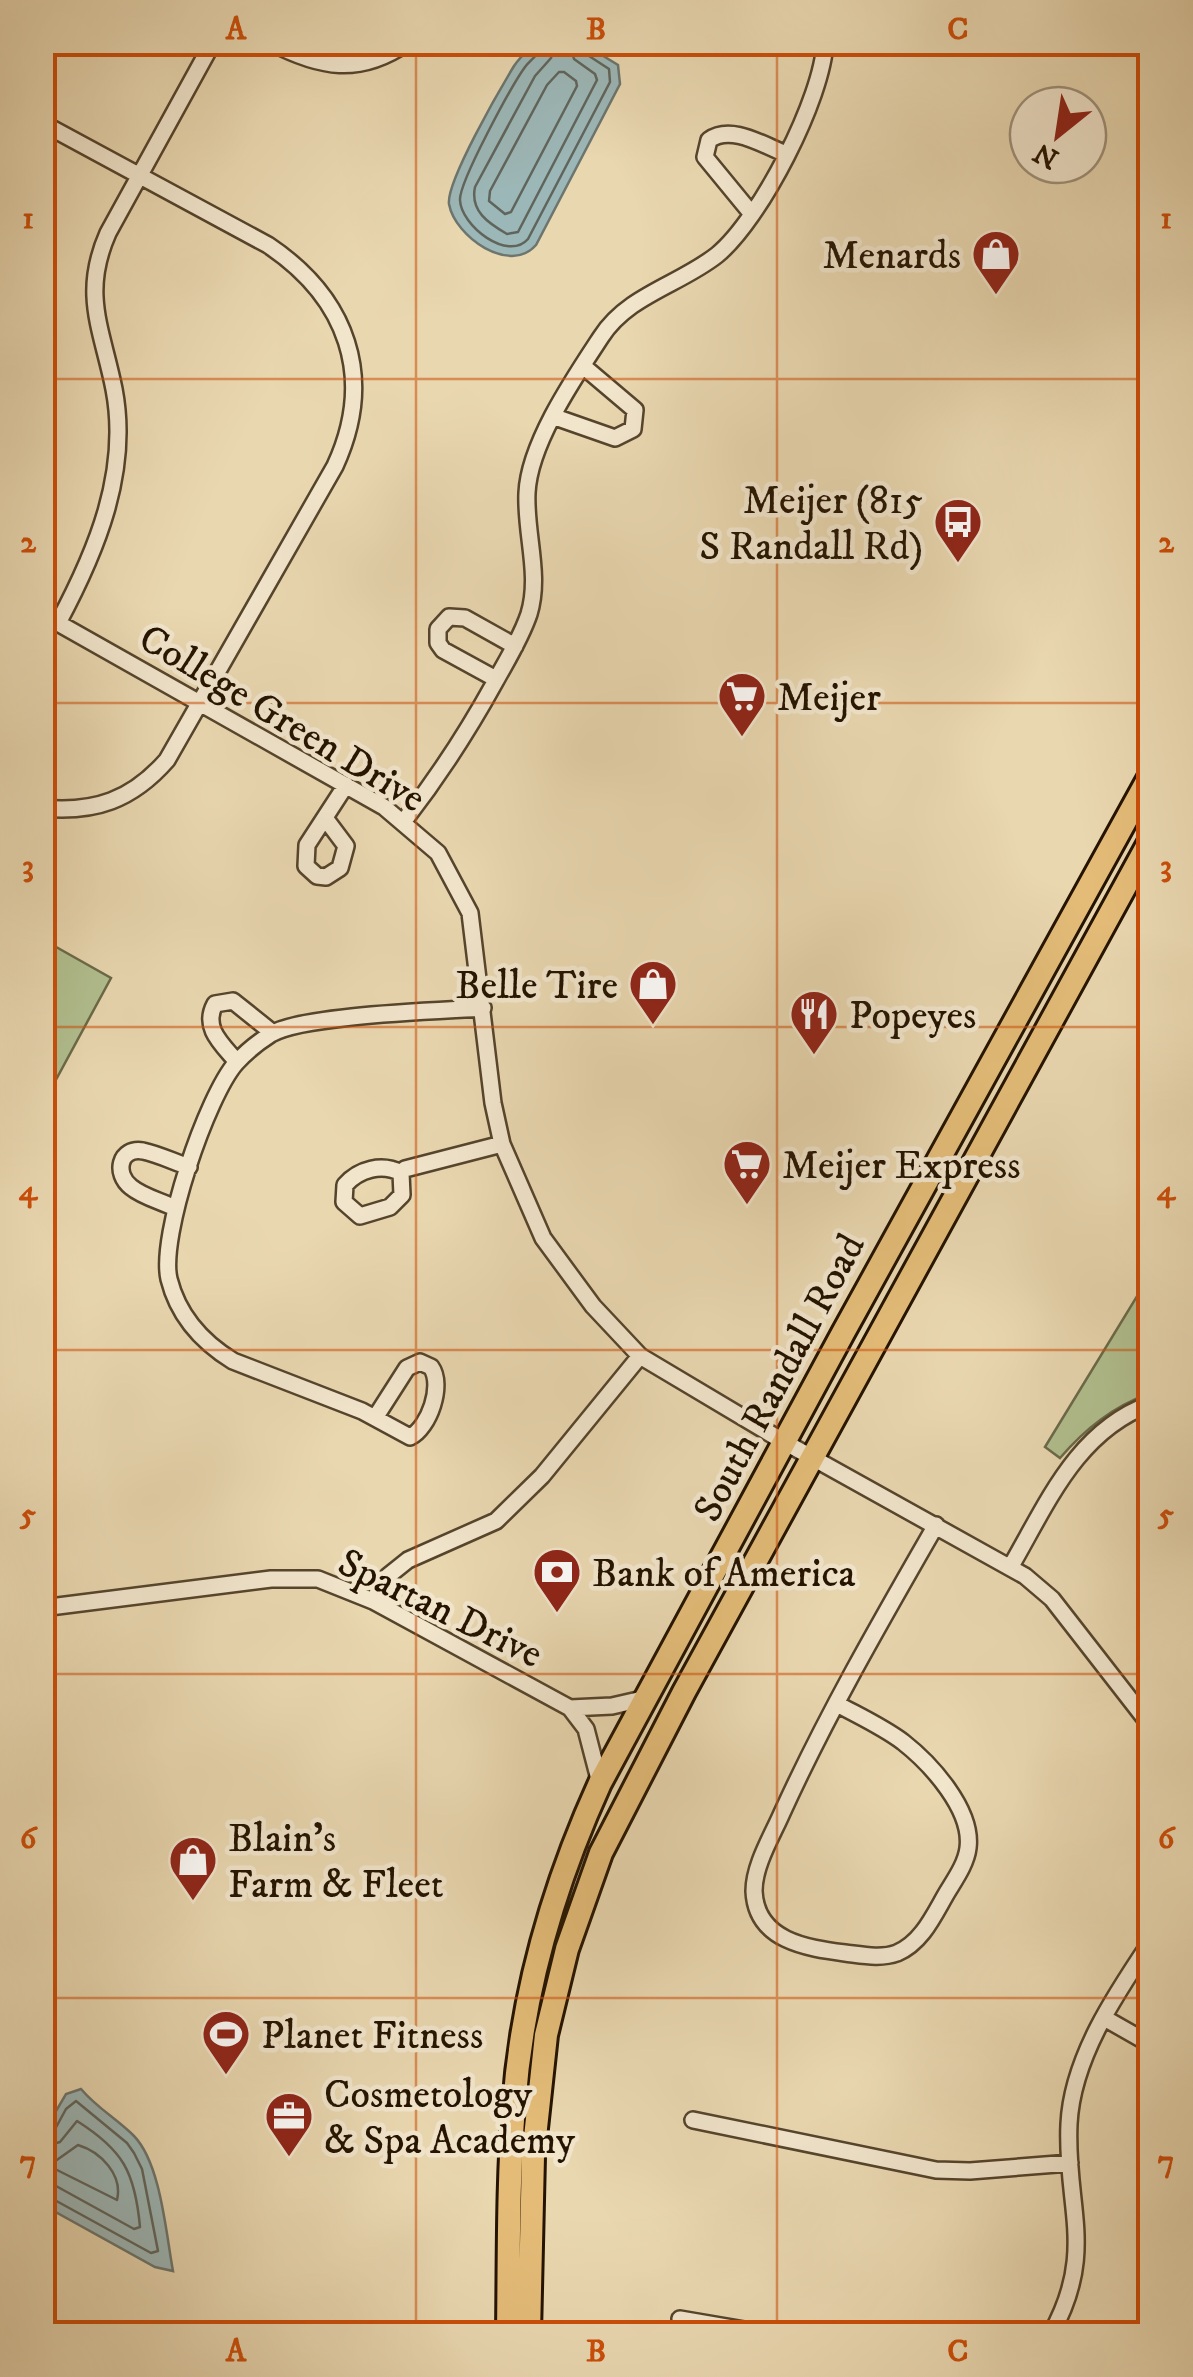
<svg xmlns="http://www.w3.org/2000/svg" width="1193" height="2377" viewBox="0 0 1193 2377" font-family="'IM FELL DW Pica',serif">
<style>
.green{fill:#b1bf8f;stroke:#6a6948;stroke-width:2.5}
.water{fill:#9cb7b7;stroke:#6c756e;stroke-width:2.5}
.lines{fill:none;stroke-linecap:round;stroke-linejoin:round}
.shore{stroke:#60655c;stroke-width:2.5}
.street-casing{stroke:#55442c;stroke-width:20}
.primary-casing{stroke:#241300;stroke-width:28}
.street{stroke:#f1e5cc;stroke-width:15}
.primary{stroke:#e4bc78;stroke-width:22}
.grid{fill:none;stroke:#cb4e0a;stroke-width:2.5;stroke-opacity:0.55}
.labels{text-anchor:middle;stroke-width:9;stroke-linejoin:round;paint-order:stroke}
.poi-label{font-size:40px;fill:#241300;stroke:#f1e5cc;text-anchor:start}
.street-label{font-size:40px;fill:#241300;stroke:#f1e5cc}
.neatline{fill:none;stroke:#cb4e0a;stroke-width:4}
.grid-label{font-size:32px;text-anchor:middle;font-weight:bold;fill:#cb4e0a}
</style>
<rect width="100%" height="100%" fill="#e9d7b0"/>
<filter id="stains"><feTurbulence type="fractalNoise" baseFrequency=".002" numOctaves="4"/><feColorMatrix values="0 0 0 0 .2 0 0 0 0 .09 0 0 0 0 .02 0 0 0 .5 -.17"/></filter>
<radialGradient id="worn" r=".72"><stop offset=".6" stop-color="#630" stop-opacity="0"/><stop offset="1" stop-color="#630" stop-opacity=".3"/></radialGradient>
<path class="green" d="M 42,939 L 111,978 L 45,1100 L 42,1098 Z
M 1142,1288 L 1150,1289 L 1150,1393 C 1113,1407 1086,1428 1060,1458 L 1045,1447 Z"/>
<path class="water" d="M 535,43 L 582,43 L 618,65 L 620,84 L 536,245 C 510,275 455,237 449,204 C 446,182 500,89 514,66 C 520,57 528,50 535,43 Z
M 81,2089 C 97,2108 117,2119 134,2136 C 161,2164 166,2234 173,2271 L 155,2267 L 43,2205 L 43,2133 L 66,2094 Z"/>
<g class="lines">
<path class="shore" d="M 542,42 C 540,55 532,58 525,67 C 512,85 459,182 460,200 C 461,226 508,262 528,239 L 610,82 L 609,69 L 586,54 L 582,42
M 554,42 L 551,58 L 535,76 L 475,187 C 470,211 488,223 507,234 L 518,232 L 597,80 L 595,74 L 574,59 L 569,42
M 559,72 L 564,72 L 576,81 L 577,86 L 511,212 L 505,214 L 489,201 L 490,191 L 547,85 Z
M 42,2135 L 54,2131 L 66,2109 L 76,2101 L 127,2143 L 134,2153 L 142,2169 L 158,2251 L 151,2253 L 51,2198 L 42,2197
M 78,2145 C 101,2152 123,2175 117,2200 L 53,2168 L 54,2162 Z
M 42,2147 L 60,2142 L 77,2121 C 123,2150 135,2172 140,2227 L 134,2229 L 56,2186 L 42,2184"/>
<g class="street-casing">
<path id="street" d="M 270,42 C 320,68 359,76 408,42
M 42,123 L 268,245 C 347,298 376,377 335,466 L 167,760 C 132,800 95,813 42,808
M 751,213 L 705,157 L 709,140 C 731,124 763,145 786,154
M 555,417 L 615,438 L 633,429 L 635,410 L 583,366
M 42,614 L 384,807 L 438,853 L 470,913 L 493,1103 L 502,1144 L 543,1238 L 593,1306 L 640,1356 L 786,1443 L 1025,1576 L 1052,1599 L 1150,1725
M 58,623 C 96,552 130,472 114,389 C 102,329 81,294 108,233 L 213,42
M 496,679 L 443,650 L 438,643 L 438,629 L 449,617 L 465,618 L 515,646
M 325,818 L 346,846 L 340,868 L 326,877 L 317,876 L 306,866 L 307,845 L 346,785
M 404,821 C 438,777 468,731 495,682 C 507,660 521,638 529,614 C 541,575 525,533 527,493 C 529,444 574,378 601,337 C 628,295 679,285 717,255 C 760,220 823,98 825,42
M 237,1062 C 222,1044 202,1028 215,1004 L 233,1001 L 273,1033
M 401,1173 L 402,1195 L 390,1207 L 360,1216 L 344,1202 L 345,1185 C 359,1169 382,1163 401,1173 L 405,1169 L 502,1144
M 175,1208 C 161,1201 143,1197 131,1187 C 114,1174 119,1147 143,1151 C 158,1154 174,1162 189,1167
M 375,1418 L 407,1368 L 420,1362 L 431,1367 C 444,1385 429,1428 410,1437 L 362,1411 L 233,1361 C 202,1342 178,1315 169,1279 C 159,1236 207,1096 236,1063 C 245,1053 260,1041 271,1034 C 303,1015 439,1011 483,1008
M 1011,1566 C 1048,1502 1077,1431 1150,1404
M 373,1601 L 388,1576 L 408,1560 L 496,1521 L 542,1476 L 640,1356
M 42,1608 L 271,1579 L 318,1579 L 373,1601 L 570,1708 L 586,1729 L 600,1783
M 837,1704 C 859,1716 883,1727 903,1742 C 931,1764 973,1810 968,1848 C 966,1865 953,1882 945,1896 C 933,1917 921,1943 897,1953 C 881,1959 862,1955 845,1953 C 807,1948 756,1941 754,1891 C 754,1865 772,1836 782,1813 C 827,1714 882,1619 936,1525
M 570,1708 L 612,1706 L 647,1698
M 1106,2019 L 1150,2044
M 693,2120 L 936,2170 L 970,2171 L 1070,2163
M 680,2319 L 767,2334
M 1051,2334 C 1097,2251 1065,2207 1069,2124 C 1072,2059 1115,1995 1150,1943"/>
</g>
<g class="primary-casing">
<path id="primary" d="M 508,2334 C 509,2258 508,2182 514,2106 C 522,1994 554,1884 600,1783 L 843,1333 L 1150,776
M 529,2334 L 533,2156 L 546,2035 L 567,1949 L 601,1853 L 684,1692 L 1150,841"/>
</g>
<use href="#street" class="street"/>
<use href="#primary" class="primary"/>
</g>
<path class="grid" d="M 416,42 L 416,2334M 777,42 L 777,2334M 42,379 L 1150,379M 42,703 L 1150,703M 42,1027 L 1150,1027M 42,1350 L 1150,1350M 42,1674 L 1150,1674M 42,1998 L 1150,1998"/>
<defs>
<g id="shop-pin" transform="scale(2.5)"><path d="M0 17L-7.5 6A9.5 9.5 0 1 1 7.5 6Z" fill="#8f2418" stroke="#f1e5cc"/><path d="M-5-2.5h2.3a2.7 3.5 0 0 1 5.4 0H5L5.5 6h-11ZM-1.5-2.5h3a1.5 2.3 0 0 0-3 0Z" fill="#fff"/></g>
<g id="bus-pin" transform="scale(2.5)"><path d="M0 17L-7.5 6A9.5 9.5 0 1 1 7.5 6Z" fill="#8f2418" stroke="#f1e5cc"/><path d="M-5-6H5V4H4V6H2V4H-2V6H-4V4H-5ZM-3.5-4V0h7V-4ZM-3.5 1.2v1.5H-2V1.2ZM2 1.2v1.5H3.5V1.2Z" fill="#fff"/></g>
<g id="supermarket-pin" transform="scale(2.5)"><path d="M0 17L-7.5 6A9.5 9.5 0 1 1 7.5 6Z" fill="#8f2418" stroke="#f1e5cc"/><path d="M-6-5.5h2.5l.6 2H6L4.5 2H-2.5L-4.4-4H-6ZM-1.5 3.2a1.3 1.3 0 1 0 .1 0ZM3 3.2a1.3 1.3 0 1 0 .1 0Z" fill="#fff"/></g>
<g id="restaurant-pin" transform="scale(2.5)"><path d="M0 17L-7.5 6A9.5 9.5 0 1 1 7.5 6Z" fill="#8f2418" stroke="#f1e5cc"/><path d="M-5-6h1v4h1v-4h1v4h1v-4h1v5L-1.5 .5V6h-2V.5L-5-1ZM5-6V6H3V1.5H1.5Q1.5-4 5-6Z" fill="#fff"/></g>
<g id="bank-pin" transform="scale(2.5)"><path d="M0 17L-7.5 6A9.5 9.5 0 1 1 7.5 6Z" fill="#8f2418" stroke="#f1e5cc"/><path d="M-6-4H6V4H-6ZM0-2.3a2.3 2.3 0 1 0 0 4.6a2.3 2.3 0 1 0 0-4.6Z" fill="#fff"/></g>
<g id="stadium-pin" transform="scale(2.5)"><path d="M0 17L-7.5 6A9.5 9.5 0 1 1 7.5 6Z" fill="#8f2418" stroke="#f1e5cc"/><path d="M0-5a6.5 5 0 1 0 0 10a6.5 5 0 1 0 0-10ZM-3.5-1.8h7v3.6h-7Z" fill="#fff"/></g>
<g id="office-pin" transform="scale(2.5)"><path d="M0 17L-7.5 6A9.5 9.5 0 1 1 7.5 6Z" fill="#8f2418" stroke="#f1e5cc"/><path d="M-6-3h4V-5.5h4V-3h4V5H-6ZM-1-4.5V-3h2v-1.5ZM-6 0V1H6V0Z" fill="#fff"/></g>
</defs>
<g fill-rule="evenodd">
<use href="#shop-pin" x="996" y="254"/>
<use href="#bus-pin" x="958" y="522"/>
<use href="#supermarket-pin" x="742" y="696"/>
<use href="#shop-pin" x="653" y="984"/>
<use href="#restaurant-pin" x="814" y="1014"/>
<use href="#supermarket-pin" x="747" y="1164"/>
<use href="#bank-pin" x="557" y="1572"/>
<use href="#shop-pin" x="193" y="1860"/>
<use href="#stadium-pin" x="226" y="2034"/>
<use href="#office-pin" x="289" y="2116"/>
</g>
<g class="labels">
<g class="poi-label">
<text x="961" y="268" text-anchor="end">Menards</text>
<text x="923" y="513" text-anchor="end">Meijer (815<tspan x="923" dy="46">S Randall Rd)</tspan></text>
<text x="777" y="710">Meijer</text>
<text x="618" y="998" text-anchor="end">Belle Tire</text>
<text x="849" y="1028">Popeyes</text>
<text x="782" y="1178">Meijer Express</text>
<text x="592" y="1586">Bank of America</text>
<text x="228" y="1851">Blain's<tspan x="228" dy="46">Farm &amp; Fleet</tspan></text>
<text x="261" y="2048">Planet Fitness</text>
<text x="324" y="2107">Cosmetology<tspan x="324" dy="46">&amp; Spa Academy</tspan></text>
</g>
<g class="street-label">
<text transform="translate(283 717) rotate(31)" y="14">College Green Drive</text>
<text transform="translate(778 1377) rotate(-62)" y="14">South Randall Road</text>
<text transform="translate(441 1607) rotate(26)" y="14">Spartan Drive</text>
</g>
</g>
<rect width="1193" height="2377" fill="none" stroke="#e9d7b0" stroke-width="110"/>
<g transform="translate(1058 135) rotate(210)"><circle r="48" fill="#f1e5cc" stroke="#9f917a" stroke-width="2.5"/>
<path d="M0-8L18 38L0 25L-18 38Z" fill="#8f2418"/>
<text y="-15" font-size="28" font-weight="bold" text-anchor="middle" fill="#241300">N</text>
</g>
<rect x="55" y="55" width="1083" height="2267" class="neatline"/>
<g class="grid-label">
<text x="236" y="39">A</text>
<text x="596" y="39">B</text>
<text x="958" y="39">C</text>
<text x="28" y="228">1</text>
<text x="1166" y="228">1</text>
<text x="28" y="552">2</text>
<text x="1166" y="552">2</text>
<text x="28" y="876">3</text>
<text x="1166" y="876">3</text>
<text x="28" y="1200">4</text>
<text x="1166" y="1200">4</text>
<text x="28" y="1524">5</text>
<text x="1166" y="1524">5</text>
<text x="28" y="1848">6</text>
<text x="1166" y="1848">6</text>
<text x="28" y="2171">7</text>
<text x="1166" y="2171">7</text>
<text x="236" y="2361">A</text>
<text x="596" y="2361">B</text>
<text x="958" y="2361">C</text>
</g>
<rect width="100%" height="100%" filter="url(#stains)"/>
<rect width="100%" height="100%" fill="url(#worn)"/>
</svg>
